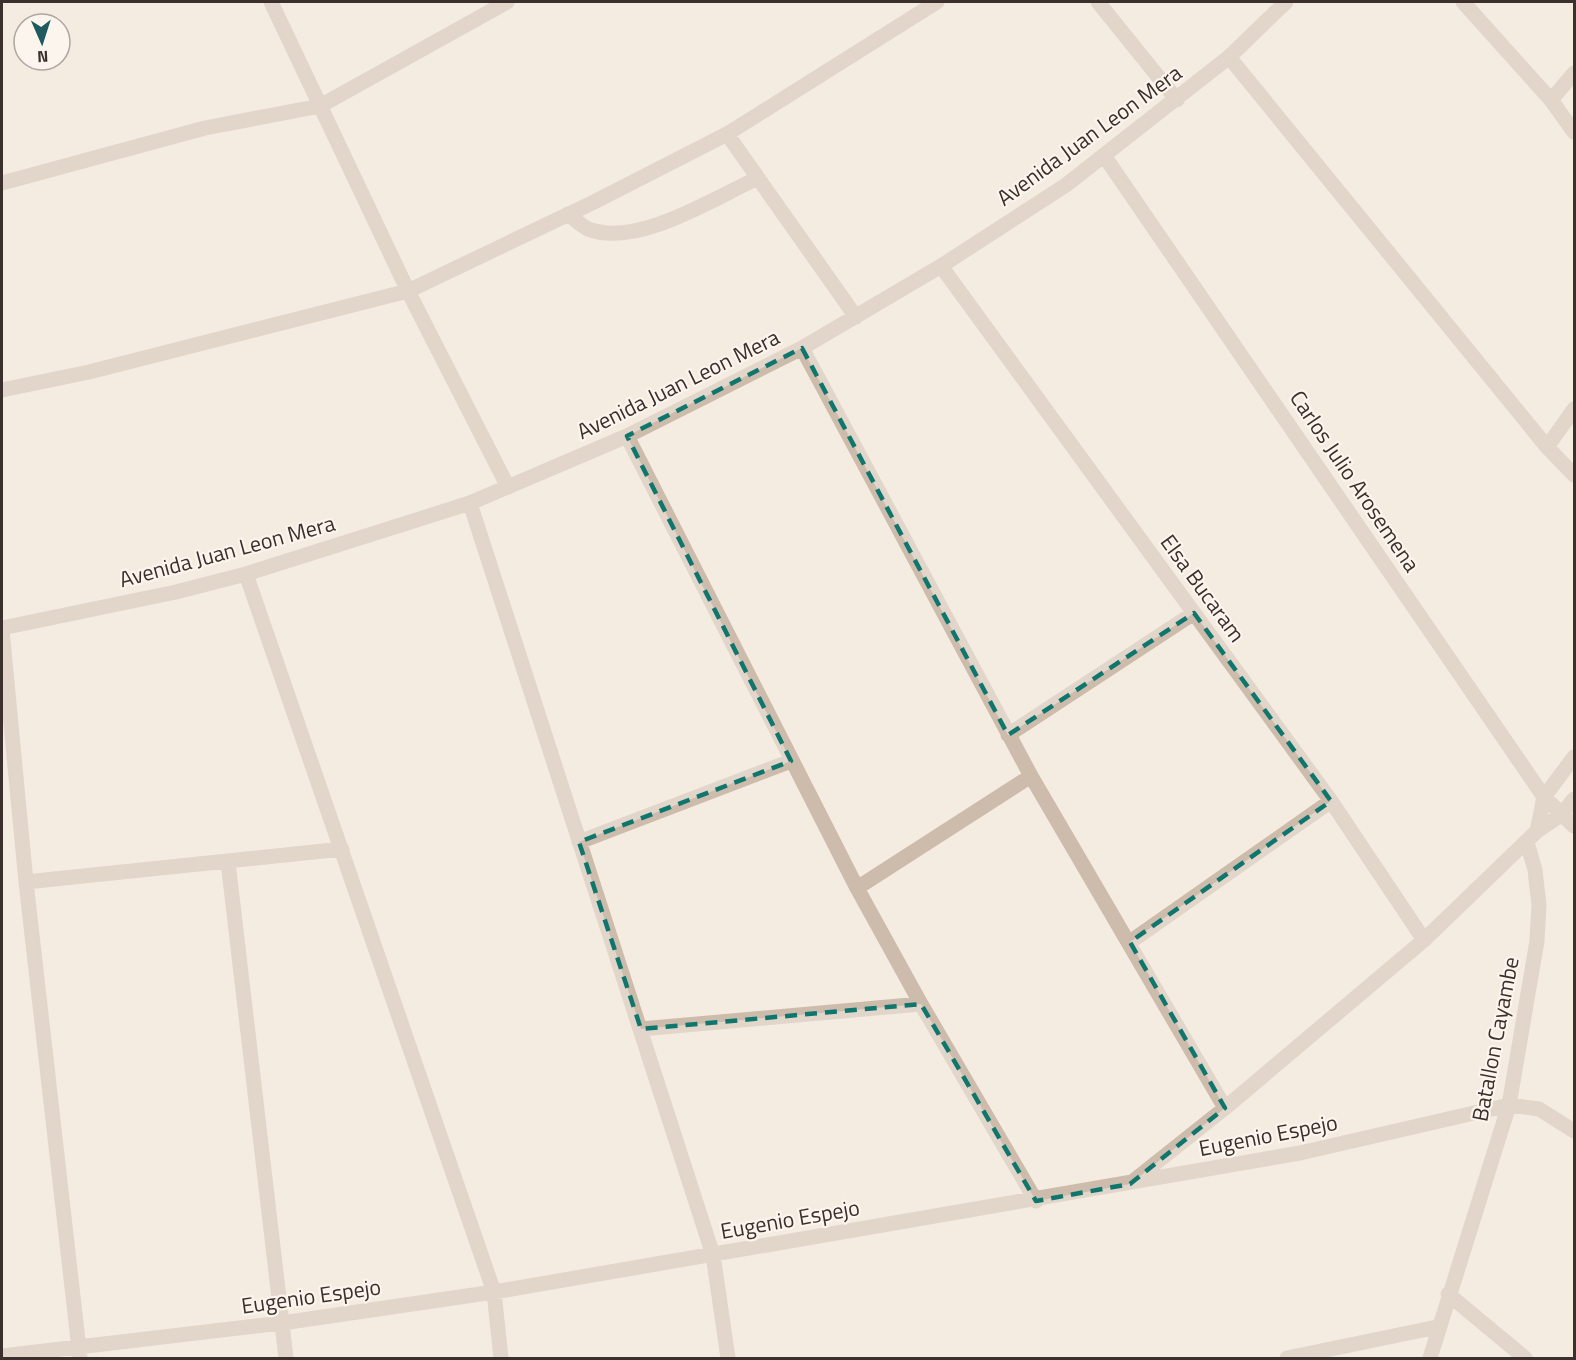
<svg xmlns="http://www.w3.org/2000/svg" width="1576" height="1360" viewBox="0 0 1576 1360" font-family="'Titillium Web',sans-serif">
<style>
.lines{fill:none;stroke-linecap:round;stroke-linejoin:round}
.minor{stroke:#cdbbac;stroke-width:15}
.marked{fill:none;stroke:#0f766e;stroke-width:4.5;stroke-dasharray:12 8;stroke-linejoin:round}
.labels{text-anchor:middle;stroke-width:4.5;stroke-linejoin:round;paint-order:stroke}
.street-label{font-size:22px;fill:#3b302b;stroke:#fbf5ee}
</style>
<rect width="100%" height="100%" fill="#f4ebe1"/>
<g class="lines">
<path class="minor" d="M 271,2 L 408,291 L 508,487
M 1098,2 L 1177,100
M 1463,2 L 1551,100 L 1574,132
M 1229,57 L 1547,447 L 1574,475
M 1551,100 L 1574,73
M 727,134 L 856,317
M 1105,157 L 1544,797 L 1574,826
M 2,183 L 205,128 L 320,106 L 507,2
M 568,214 C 575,219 583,228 591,230 C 640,246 714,198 758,178
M 941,266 L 1331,801 L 1424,940
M 802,348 L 1031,776 L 1225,1108
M 2,390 L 89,372 L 408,291 L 592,203 L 727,134 L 937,2
M 627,436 L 857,888 L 921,1004 L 1036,1201
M 1547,447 L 1574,409
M 470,503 L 713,1255 L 728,1358
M 246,574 L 494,1292 L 501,1358
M 2,628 L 176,592 L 246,574 L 470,503 L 627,436 L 802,348 L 941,266 L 1066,185 L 1229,57 L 1286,2
M 2,630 L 26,882 L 80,1358
M 1008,735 L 1194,613
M 1537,831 L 1544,797 L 1574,757
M 579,842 L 791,761
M 228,862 L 286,1358
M 26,882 L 342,849
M 857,888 L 1031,776
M 1130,942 L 1331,801
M 641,1029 L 921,1004
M 1132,1182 L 1225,1108 L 1424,940 L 1537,831 L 1561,815 L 1574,799
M 1448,1294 L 1525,1358
M 2,1356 L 282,1323 L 494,1292 L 1300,1153 L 1509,1105 L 1539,1109 L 1574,1131
M 1287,1358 L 1437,1327
M 1430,1358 L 1509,1105 L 1537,941 L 1539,905 L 1535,870 L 1527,842"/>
</g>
<path d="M0 0H1576V1360H0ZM 802,348 L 1008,735 L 1194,613 L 1331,801 L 1130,942 L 1225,1108 L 1130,1184 L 1036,1201 L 921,1004 L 641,1029 L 579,842 L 791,761 L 627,436 Z" fill="#f4ebe1" fill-opacity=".55" fill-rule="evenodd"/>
<path class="marked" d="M 802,348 L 1008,735 L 1194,613 L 1331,801 L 1130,942 L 1225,1108 L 1130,1184 L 1036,1201 L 921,1004 L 641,1029 L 579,842 L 791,761 L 627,436 Z"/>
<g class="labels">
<g class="street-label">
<text transform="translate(1089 135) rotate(-36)" y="8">Avenida Juan Leon Mera</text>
<text transform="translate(678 384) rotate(-26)" y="8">Avenida Juan Leon Mera</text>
<text transform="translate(1355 481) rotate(56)" y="8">Carlos Julio Arosemena</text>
<text transform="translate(227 551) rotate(-15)" y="8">Avenida Juan Leon Mera</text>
<text transform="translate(1203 588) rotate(54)" y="8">Elsa Bucaram</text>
<text transform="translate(1495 1039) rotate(-79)" y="8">Batallon Cayambe</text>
<text transform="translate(1268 1135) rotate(-11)" y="8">Eugenio Espejo</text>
<text transform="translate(790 1219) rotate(-10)" y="8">Eugenio Espejo</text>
<text transform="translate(311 1296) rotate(-8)" y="8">Eugenio Espejo</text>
</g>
</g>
<rect width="1576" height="1360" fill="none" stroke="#3b302b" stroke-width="6"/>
<g transform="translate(42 42) rotate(177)"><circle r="28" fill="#fbf5ee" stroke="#aea6a0" stroke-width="1.5"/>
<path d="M0-4.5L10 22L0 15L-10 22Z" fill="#1f5a5e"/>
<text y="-9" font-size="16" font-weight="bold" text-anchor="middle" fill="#3b302b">N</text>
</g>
</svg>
